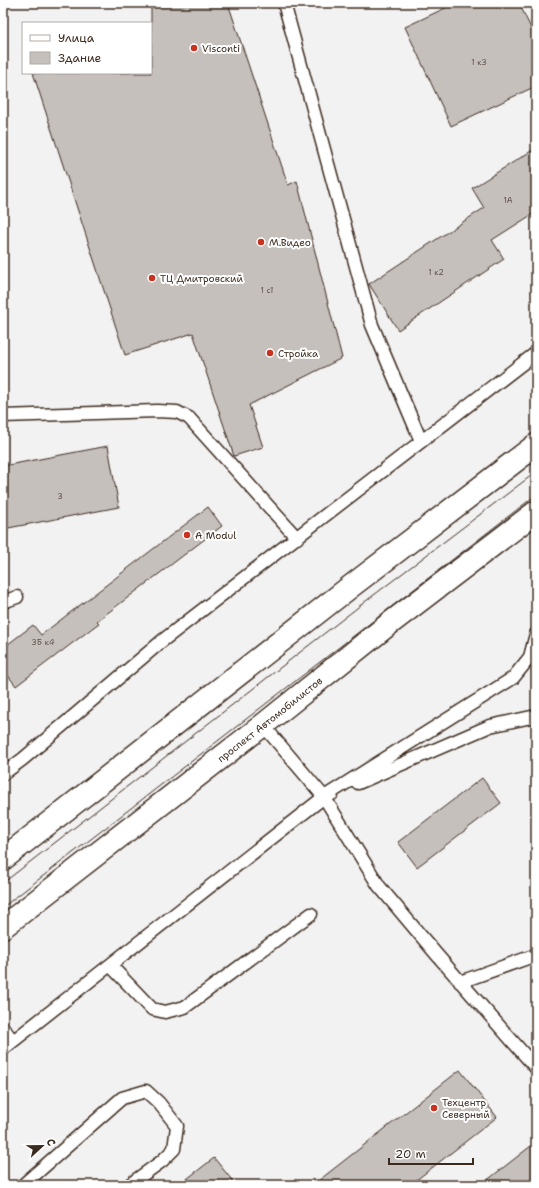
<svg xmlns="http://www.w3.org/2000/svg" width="539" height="1188" viewBox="0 0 539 1188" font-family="'Shantell Sans',sans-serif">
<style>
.building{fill:#c6c0bd;stroke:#3b2a1e}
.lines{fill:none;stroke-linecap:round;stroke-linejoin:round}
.service-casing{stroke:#3b2a1e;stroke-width:15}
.primary-casing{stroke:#3b2a1e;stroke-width:25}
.service{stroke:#fff;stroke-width:12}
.primary{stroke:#fff;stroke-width:22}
.tram{stroke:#3b2a1e;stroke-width:1}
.poi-dot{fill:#c8321e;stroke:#fff;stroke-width:1.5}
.labels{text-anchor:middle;stroke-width:4;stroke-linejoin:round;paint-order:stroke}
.number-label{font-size:8px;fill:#5e5046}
.poi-label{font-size:10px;fill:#3b2a1e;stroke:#fff;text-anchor:start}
.street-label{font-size:10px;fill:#3b2a1e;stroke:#fff}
</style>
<rect width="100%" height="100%" fill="#f3f2f2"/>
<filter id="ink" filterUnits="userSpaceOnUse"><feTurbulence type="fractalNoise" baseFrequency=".025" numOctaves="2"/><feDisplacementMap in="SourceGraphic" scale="8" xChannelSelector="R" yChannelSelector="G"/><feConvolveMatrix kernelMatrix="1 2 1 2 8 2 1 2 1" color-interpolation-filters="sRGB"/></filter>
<g filter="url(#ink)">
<path class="building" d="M 151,3 L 228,3 L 288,185 L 297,181 L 342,358 L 249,405 L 263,447 L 234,456 L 193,333 L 125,355 L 33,73 L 151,73 Z
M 456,3 L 519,3 L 536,39 L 536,86 L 451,126 L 405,27 Z
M 536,148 L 536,212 L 492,240 L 504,259 L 398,330 L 369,284 L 484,208 L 472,188 Z
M 108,446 L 119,507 L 3,529 L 3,466 Z
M 208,507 L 222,526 L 97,621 L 99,623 L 16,686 L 3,669 L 3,648 L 33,625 L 41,635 Z
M 482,778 L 501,803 L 417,867 L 398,842 Z
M 460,1070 L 497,1117 L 410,1185 L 313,1185 Z
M 536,1142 L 536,1185 L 481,1185 Z
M 214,1158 L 236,1185 L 179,1185 Z"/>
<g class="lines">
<g class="service-casing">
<path id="service" d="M 284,3 L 372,325 L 421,441
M 3,416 L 157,411 L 177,412 L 189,418 L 297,538
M 3,602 L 17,597
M 263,725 L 324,797 L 332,794
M 3,774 L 23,759 L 162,641 L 536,353
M 358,783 L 490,726 L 536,716
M 324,797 L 379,886 L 437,955 L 536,1068
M 110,965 L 152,1009 L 165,1012 L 185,1007 L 311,914
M 460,982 L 536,955
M 3,1028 L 13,1041
M 3,1049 L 324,797 L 513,678 L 530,657 L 536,634
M 23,1185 L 122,1098 L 146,1091 L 159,1103 L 177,1126 L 174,1149 L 162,1161 L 129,1185"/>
</g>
<g class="primary-casing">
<g id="primary">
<path d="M 3,859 L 350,587 L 536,445"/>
<path id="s1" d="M 3,927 L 263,725 L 389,624 L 536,512"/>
</g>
</g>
<use href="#service" class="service"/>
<use href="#primary" class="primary"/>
<path class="tram" d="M 3,883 L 366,601 L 536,472
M 3,907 L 536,495"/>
</g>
</g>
<g class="poi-dot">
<circle cx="194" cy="48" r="4"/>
<circle cx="261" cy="242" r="4"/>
<circle cx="152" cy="278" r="4"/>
<circle cx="270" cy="353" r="4"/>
<circle cx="187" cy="535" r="4"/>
<circle cx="434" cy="1108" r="4"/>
</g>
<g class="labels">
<g class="number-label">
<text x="479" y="65">1 к3</text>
<text x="508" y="203">1А</text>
<text x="436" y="275">1 к2</text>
<text x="267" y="293">1 с1</text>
<text x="60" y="499">3</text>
<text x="43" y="645">3Б к4</text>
</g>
<g class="poi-label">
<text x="202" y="52">Visconti</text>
<text x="269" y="246">М.Видео</text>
<text x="160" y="282">ТЦ Дмитровский</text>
<text x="278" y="357">Стройка</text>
<text x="195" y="539">A Modul</text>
<text x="442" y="1106">Техцентр<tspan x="442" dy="12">Северный</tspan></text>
</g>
<g class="street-label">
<text dy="4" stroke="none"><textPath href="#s1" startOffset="338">проспект Автомобилистов</textPath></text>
</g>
</g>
<rect width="539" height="1188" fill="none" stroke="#fff" stroke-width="16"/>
<rect x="8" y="8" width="523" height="1172" fill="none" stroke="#3b2a1e" stroke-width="1.5" filter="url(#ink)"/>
<rect x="22" y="22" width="130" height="52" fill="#ffffff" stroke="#b1aaa5"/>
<rect x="30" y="35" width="20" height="6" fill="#ffffff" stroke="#b1aaa5"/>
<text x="58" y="42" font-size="12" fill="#3b2a1e">Улица</text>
<rect x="30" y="52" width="20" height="12" fill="#c6c0bd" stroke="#b1aaa5"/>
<text x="58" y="62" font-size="12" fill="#3b2a1e">Здание</text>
<g transform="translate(42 1146) rotate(68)" stroke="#ffffff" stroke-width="3" paint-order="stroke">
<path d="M0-3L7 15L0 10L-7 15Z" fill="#3b2a1e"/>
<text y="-6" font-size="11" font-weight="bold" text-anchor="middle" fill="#3b2a1e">С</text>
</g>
<path d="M389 1158v6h84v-6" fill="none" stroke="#3b2a1e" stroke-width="2"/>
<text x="395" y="1158" font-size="12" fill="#3b2a1e" stroke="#ffffff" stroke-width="3" paint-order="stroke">20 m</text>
</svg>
